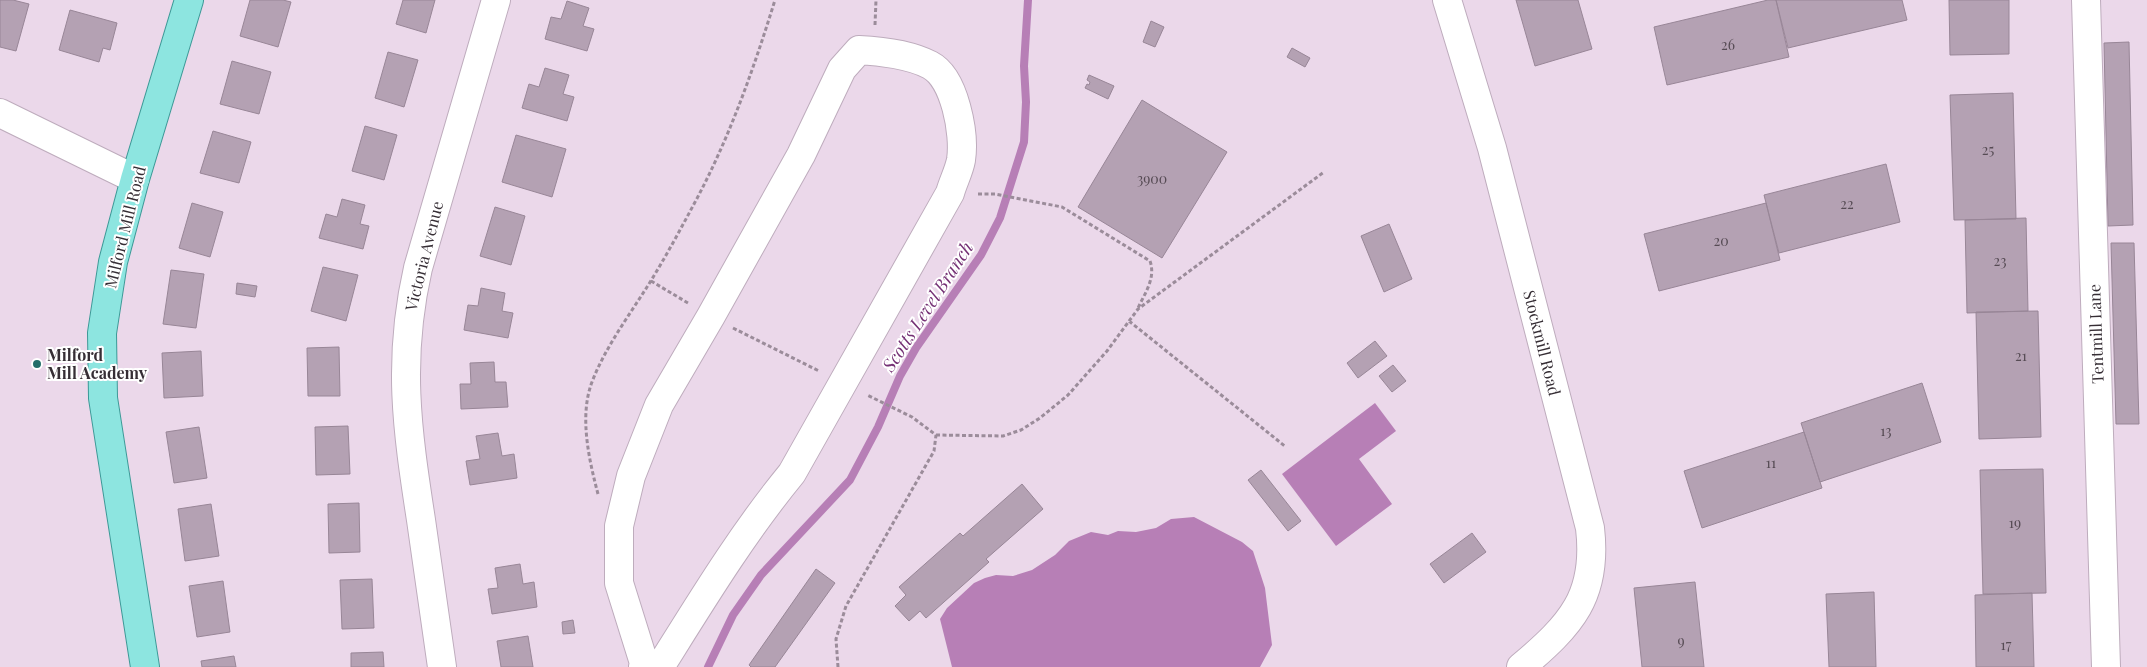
<svg xmlns="http://www.w3.org/2000/svg" width="2147" height="667" viewBox="0 0 2147 667" font-family="'Playfair Display',serif">
<style>
.water{fill:#b77fb6}
.lines{fill:none;stroke-linecap:round;stroke-linejoin:round}
.stream{stroke:#b77fb6;stroke-width:8}
.building{fill:#b4a1b3;stroke:#988697}
.minor-casing{stroke:#beacbd;stroke-width:30}
.major-casing{stroke:#3d9997;stroke-width:30}
.path{stroke:#9b8c9a;stroke-width:3;stroke-dasharray:4 2.5;stroke-linecap:butt}
.minor{stroke:#fff;stroke-width:28}
.major{stroke:#8de5e0;stroke-width:28}
.poi-dot{fill:#236e6a;stroke:#fff;stroke-width:2}
.labels{text-anchor:middle;stroke-width:4;stroke-linejoin:round;paint-order:stroke}
.number-label{font-size:14px;fill:#564b54}
.street-label{font-size:16px;fill:#362e35;stroke:#fff}
.poi-label{font-size:16px;font-weight:bold;fill:#362e35;stroke:#fff;text-anchor:start}
.water-label{font-size:18px;font-style:italic;fill:#753175;stroke:#fff}
</style>
<rect width="100%" height="100%" fill="#ebd8ea"/>
<path class="water" d="M 1375,403 L 1396,431 L 1359,459 L 1392,504 L 1336,546 L 1282,474 Z
M 1194,517 L 1242,542 L 1253,551 L 1265,588 L 1272,645 L 1260,667 L 952,667 L 940,619 L 947,608 L 974,583 L 985,578 L 996,575 L 1013,576 L 1032,570 L 1055,555 L 1069,541 L 1091,532 L 1108,535 L 1118,531 L 1136,532 L 1156,528 L 1171,519 Z"/>
<g class="lines">
<path class="stream" d="M 708,667 L 733,615 L 761,575 L 850,480 L 878,427 L 900,376 L 916,348 L 981,255 L 1000,218 L 1024,142 L 1026,102 L 1024,66 L 1028,0"/>
</g>
<path class="building" d="M 0,0 L 13,0 L 29,4 L 16,51 L 0,47 Z
M 250,0 L 283,0 L 291,2 L 278,47 L 240,36 Z
M 403,0 L 435,0 L 426,33 L 396,24 Z
M 1516,0 L 1578,0 L 1592,49 L 1535,66 Z
M 1768,0 L 1776,0 L 1789,57 L 1667,85 L 1654,27 Z
M 1776,0 L 1902,0 L 1907,20 L 1788,48 Z
M 1949,0 L 2009,0 L 2009,54 L 1950,55 Z
M 567,1 L 589,8 L 583,26 L 594,29 L 587,51 L 545,39 L 551,17 L 561,19 Z
M 70,10 L 117,23 L 110,50 L 103,48 L 99,62 L 59,50 Z
M 1151,21 L 1164,27 L 1155,47 L 1143,42 Z
M 2129,42 L 2133,225 L 2108,226 L 2104,43 Z
M 1292,48 L 1310,58 L 1305,67 L 1287,57 Z
M 388,52 L 418,60 L 404,107 L 375,98 Z
M 232,61 L 271,72 L 259,114 L 220,104 Z
M 545,68 L 569,75 L 563,94 L 574,97 L 567,121 L 522,108 L 529,84 L 539,87 Z
M 1089,75 L 1114,86 L 1108,99 L 1085,88 L 1087,84 L 1089,85 L 1090,82 L 1087,80 Z
M 2013,93 L 2016,219 L 1954,220 L 1950,95 Z
M 1142,100 L 1227,152 L 1162,258 L 1078,207 Z
M 365,126 L 397,135 L 384,180 L 352,171 Z
M 213,131 L 251,142 L 239,183 L 200,173 Z
M 516,135 L 566,149 L 552,197 L 502,182 Z
M 1886,164 L 1900,222 L 1779,253 L 1764,195 Z
M 342,199 L 365,205 L 360,224 L 369,226 L 363,249 L 319,238 L 326,214 L 337,217 Z
M 192,203 L 223,212 L 210,257 L 179,248 Z
M 1766,203 L 1780,260 L 1659,291 L 1644,234 Z
M 495,207 L 525,216 L 511,265 L 480,256 Z
M 2026,218 L 2028,311 L 1967,313 L 1965,220 Z
M 1389,224 L 1412,279 L 1384,292 L 1361,236 Z
M 2111,243 L 2134,243 L 2139,424 L 2116,424 Z
M 323,267 L 358,275 L 346,321 L 311,311 Z
M 171,270 L 204,274 L 196,328 L 163,324 Z
M 237,283 L 257,286 L 255,297 L 236,294 Z
M 481,288 L 505,293 L 502,311 L 513,313 L 508,338 L 464,330 L 468,305 L 478,306 Z
M 2038,311 L 2041,437 L 1979,439 L 1976,312 Z
M 1375,341 L 1387,356 L 1358,378 L 1347,363 Z
M 339,347 L 340,396 L 308,396 L 307,348 Z
M 201,351 L 203,396 L 164,398 L 162,353 Z
M 494,362 L 495,382 L 506,382 L 508,407 L 461,409 L 460,384 L 471,384 L 470,363 Z
M 1393,365 L 1406,381 L 1392,392 L 1379,376 Z
M 1922,383 L 1941,442 L 1820,482 L 1801,423 Z
M 348,426 L 350,474 L 316,475 L 315,427 Z
M 199,427 L 207,478 L 174,483 L 166,432 Z
M 1804,432 L 1822,488 L 1702,528 L 1684,471 Z
M 498,433 L 502,456 L 514,454 L 517,478 L 470,485 L 466,461 L 480,459 L 476,436 Z
M 2043,469 L 2046,593 L 1983,594 L 1980,470 Z
M 1261,470 L 1301,521 L 1288,531 L 1248,480 Z
M 1022,484 L 1043,509 L 986,559 L 989,562 L 926,618 L 920,611 L 909,621 L 895,606 L 906,595 L 899,587 L 960,533 L 963,536 Z
M 359,503 L 360,552 L 329,553 L 328,504 Z
M 211,504 L 219,556 L 185,561 L 178,509 Z
M 1472,533 L 1486,552 L 1444,583 L 1430,564 Z
M 520,564 L 523,584 L 534,582 L 537,607 L 492,614 L 488,589 L 498,588 L 495,568 Z
M 816,569 L 835,583 L 775,667 L 751,667 L 749,665 Z
M 372,579 L 374,628 L 342,629 L 340,580 Z
M 223,581 L 230,632 L 197,637 L 189,586 Z
M 1695,582 L 1704,667 L 1642,667 L 1634,588 Z
M 1874,592 L 1876,667 L 1829,667 L 1826,594 Z
M 2032,593 L 2034,667 L 1976,667 L 1975,595 Z
M 573,620 L 575,633 L 563,634 L 562,622 Z
M 528,636 L 533,667 L 501,667 L 497,641 Z
M 383,652 L 384,667 L 351,667 L 351,653 Z
M 234,656 L 236,667 L 202,667 L 201,661 Z"/>
<g class="lines">
<g class="minor-casing">
<path id="minor" d="M 1447,0 L 1492,148 L 1590,528 C 1598,596 1571,625 1521,667
M 2086,0 L 2106,667
M 0,113 L 135,179
M 442,667 C 435,618 428,569 421,520 C 407,429 397,360 418,268 L 496,0
M 643,667 L 644,663 L 619,583 L 619,526 L 631,476 L 659,405 L 711,316 L 801,155 L 842,69 L 859,50 C 880,51 911,55 930,65 C 955,78 965,134 961,160 C 959,171 953,182 950,193 L 792,473 C 742,534 702,600 660,667"/>
</g>
<g class="major-casing">
<path id="major" d="M 145,667 L 103,398 L 102,333 L 113,262 L 135,179 L 189,0"/>
</g>
<path class="path" d="M 875,25 L 876,0
M 978,194 L 995,194 L 1062,207 L 1150,261 C 1156,278 1145,293 1138,308
M 651,281 L 688,303
M 1129,321 L 1286,447
M 733,328 L 819,371
M 936,435 L 1003,436 L 1021,430 L 1040,418 L 1068,395 L 1107,351 L 1138,309 L 1324,172
M 598,494 C 589,460 579,416 592,382 C 605,348 628,317 647,287 C 664,260 679,232 694,204 C 729,139 753,71 775,0
M 838,667 L 836,639 L 846,606 L 934,451 L 936,435 L 912,417 L 867,395"/>
<use href="#minor" class="minor"/>
<use href="#major" class="major"/>
</g>
<circle class="poi-dot" cx="37" cy="364" r="5"/>
<g class="labels">
<g class="number-label">
<text x="1728" y="50">26</text>
<text x="1988" y="155">25</text>
<text x="1152" y="184">3900</text>
<text x="1847" y="209">22</text>
<text x="1721" y="246">20</text>
<text x="2000" y="266">23</text>
<text x="2021" y="361">21</text>
<text x="1886" y="436">13</text>
<text x="1771" y="468">11</text>
<text x="2015" y="528">19</text>
<text x="1681" y="646">9</text>
<text x="2006" y="650">17</text>
</g>
<g class="street-label">
<text transform="translate(125 227) rotate(-76)" y="6">Milford Mill Road</text>
<text transform="translate(424 256) rotate(-76)" y="6">Victoria Avenue</text>
<text transform="translate(2096 334) rotate(-92)" y="6">Tentmill Lane</text>
<text transform="translate(1542 343) rotate(76)" y="6">Stockmill Road</text>
</g>
<g class="poi-label">
<text x="47" y="361">Milford<tspan x="47" dy="18">Mill Academy</tspan></text>
</g>
<g class="water-label">
<text transform="translate(928 307) rotate(-57)" y="6">Scotts Level Branch</text>
</g>
</g>
</svg>
